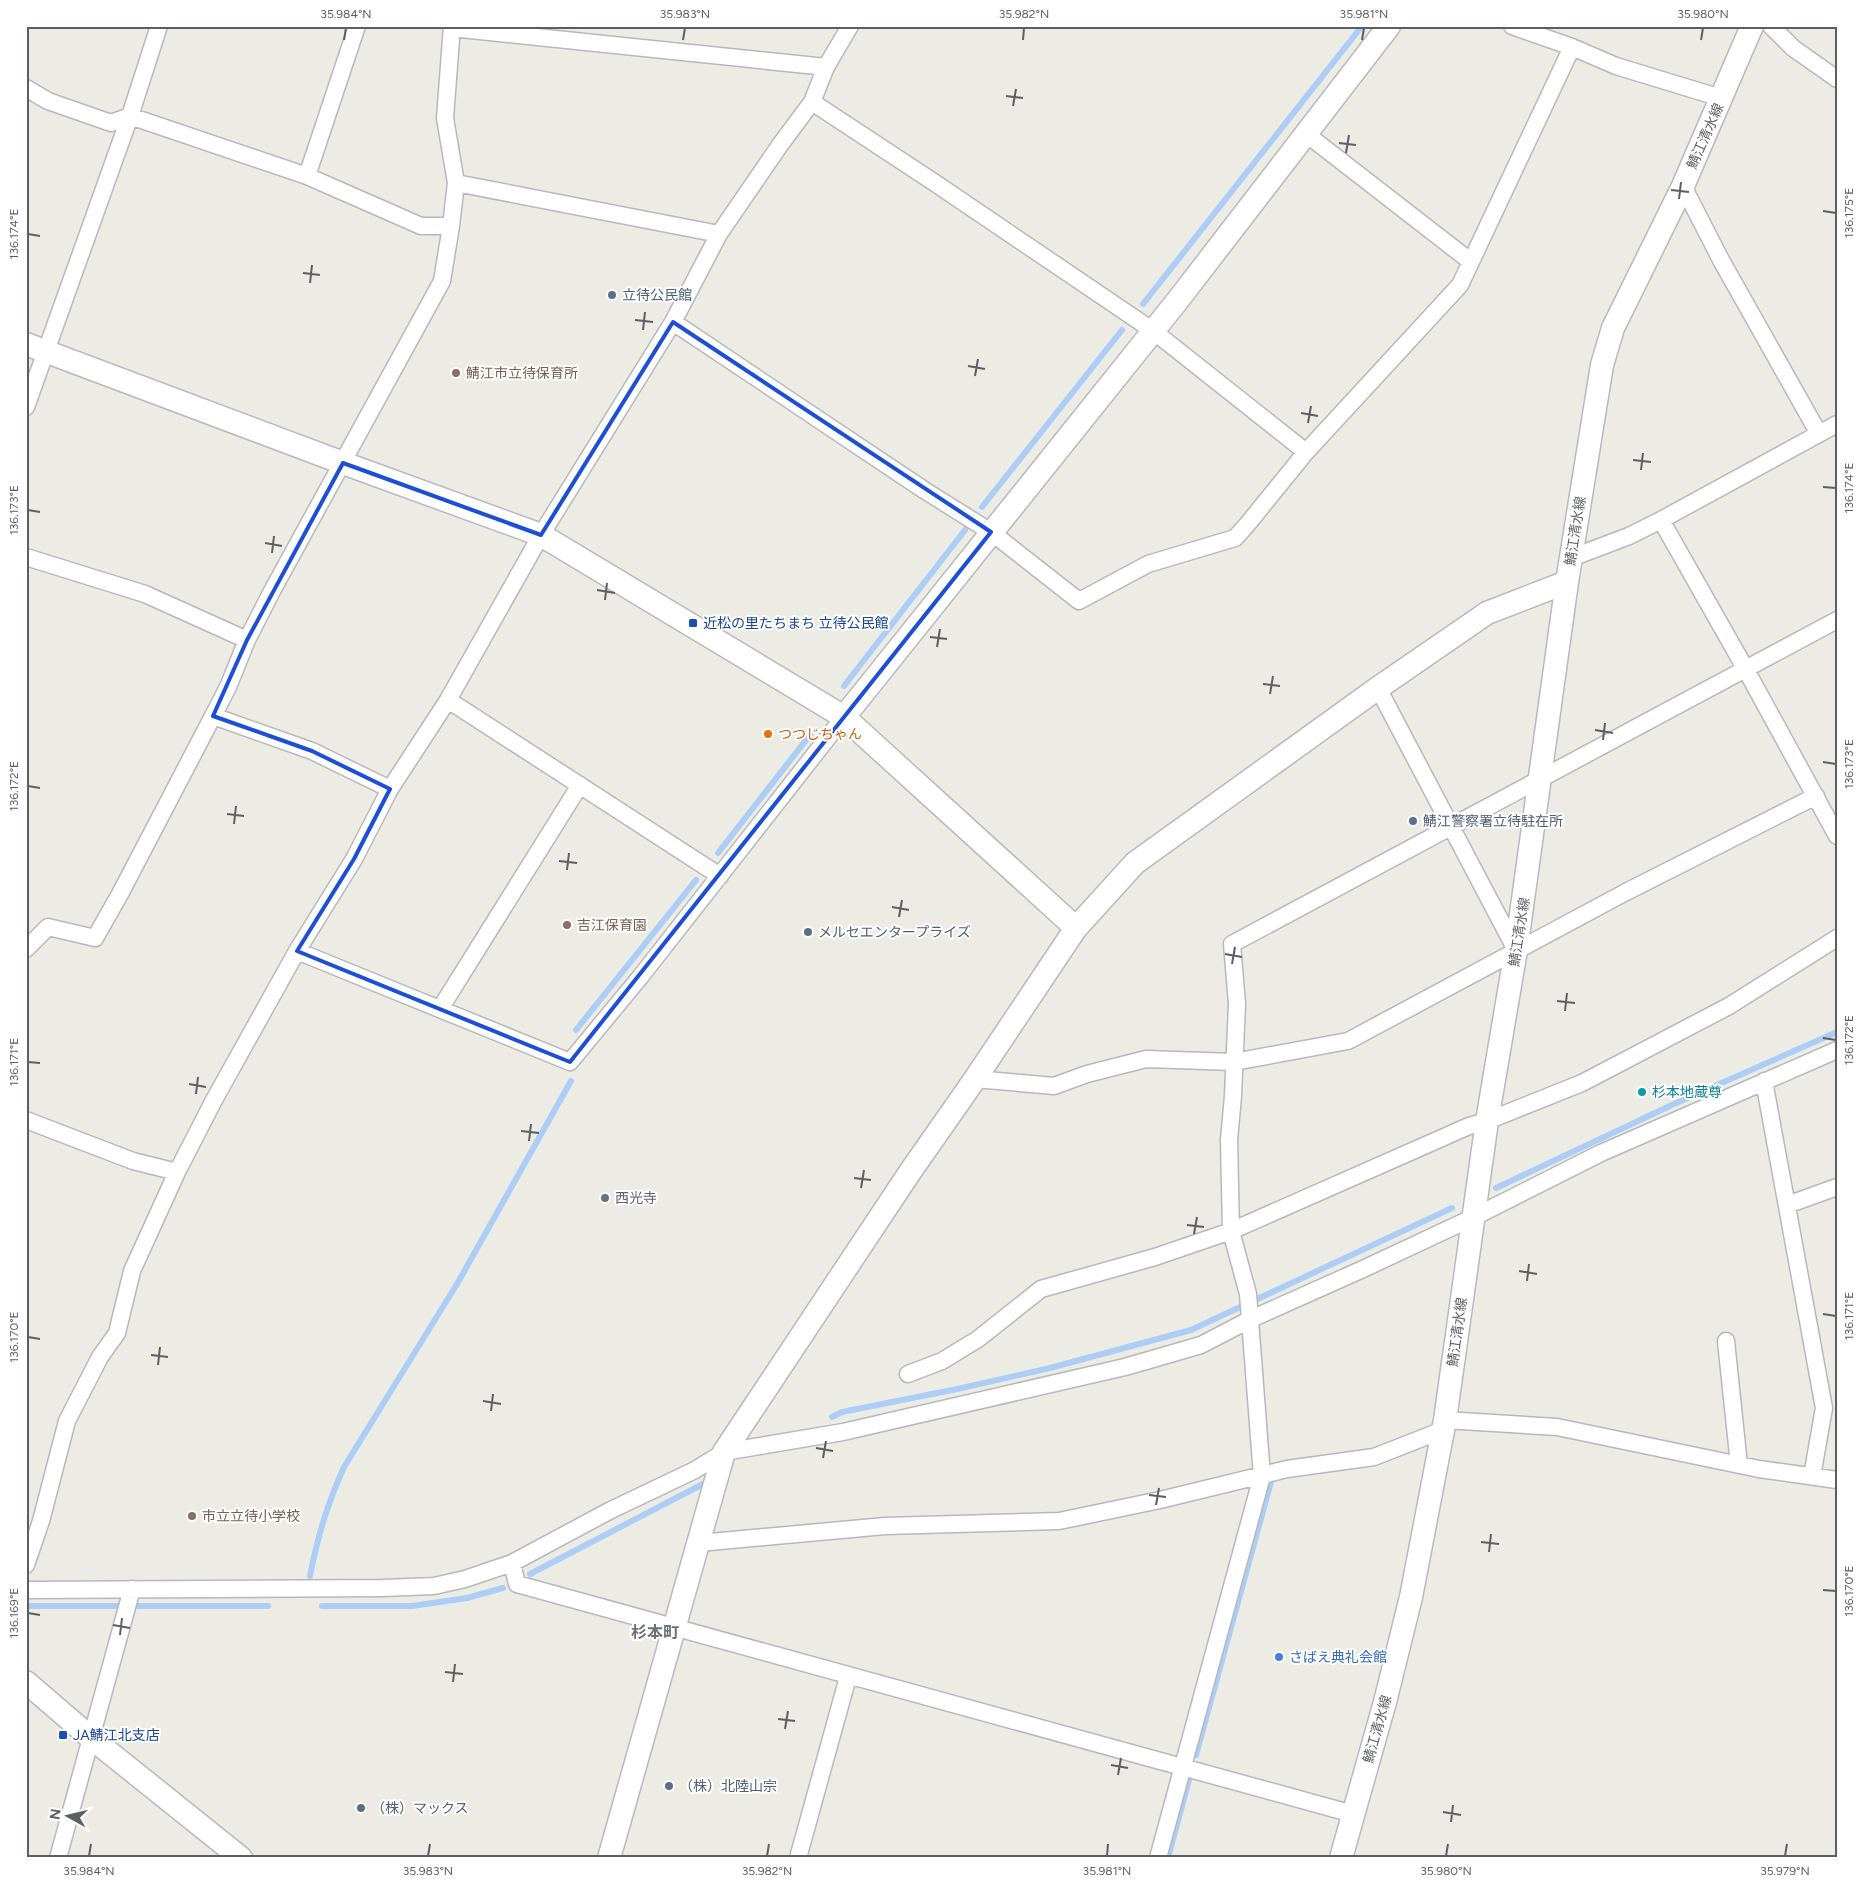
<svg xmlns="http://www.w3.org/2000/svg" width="1863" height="1884" viewBox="0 0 1863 1884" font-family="Figtree,'Noto Sans JP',sans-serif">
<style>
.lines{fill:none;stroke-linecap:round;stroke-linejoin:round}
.stream{stroke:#accdf5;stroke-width:6}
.street-casing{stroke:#b6b8bc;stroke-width:19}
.secondary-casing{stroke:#b7b9be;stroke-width:25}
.street{stroke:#fff;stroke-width:16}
.secondary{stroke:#fff;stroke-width:22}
.marked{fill:none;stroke:#1d4ed8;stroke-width:4;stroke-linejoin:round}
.ticks{fill:none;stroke:#5c5e63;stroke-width:2}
.service-dot{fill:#5c6f8a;stroke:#fff;stroke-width:2}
.education-dot{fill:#8d6e63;stroke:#fff;stroke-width:2}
.transit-dot{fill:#1a4fb4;stroke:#fff;stroke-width:2}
.food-dot{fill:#e8710a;stroke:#fff;stroke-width:2}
.culture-dot{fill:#0f9aa8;stroke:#fff;stroke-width:2}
.worship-dot{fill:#6b7280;stroke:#fff;stroke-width:2}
.shop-dot{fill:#3f7fe0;stroke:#fff;stroke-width:2}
.labels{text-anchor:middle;stroke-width:4;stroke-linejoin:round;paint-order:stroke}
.street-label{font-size:14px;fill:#5c5e63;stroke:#fff}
.service-label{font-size:14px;fill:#4e5e75;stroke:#fff;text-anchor:start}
.education-label{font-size:14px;fill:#785e54;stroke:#fff;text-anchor:start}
.transit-label{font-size:14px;fill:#164399;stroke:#fff;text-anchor:start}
.food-label{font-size:14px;fill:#c56008;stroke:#fff;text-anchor:start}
.culture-label{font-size:14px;fill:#0d838f;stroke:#fff;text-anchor:start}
.worship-label{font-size:14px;fill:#5b616d;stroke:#fff;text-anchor:start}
.shop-label{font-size:14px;fill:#366cbe;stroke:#fff;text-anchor:start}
.quarter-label{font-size:16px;font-weight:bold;fill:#6d7075;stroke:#fff}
.neatline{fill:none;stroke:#5c5e63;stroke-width:2}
.ticks-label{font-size:12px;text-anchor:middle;fill:#5c5e63}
</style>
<rect width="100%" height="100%" fill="#edece4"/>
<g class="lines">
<path class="stream" d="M 1143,304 L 1362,26
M 982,507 L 1122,330
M 844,686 L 965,530
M 718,853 L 813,731
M 576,1030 L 696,880
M 1496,1188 L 1674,1104 L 1837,1032
M 832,1417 L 842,1412 L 962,1388 L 1050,1368 L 1191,1330 L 1452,1208
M 530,1574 L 703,1484
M 310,1576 C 318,1535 327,1505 344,1467 L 457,1284 L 571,1081
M 26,1606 L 268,1606
M 322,1606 L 412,1606 L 467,1598 L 503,1588
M 1196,1755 L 1271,1482
M 1168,1858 L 1189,1780"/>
<g class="street-casing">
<path id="street" d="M 1512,26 L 1572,47 L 1616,66 L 1721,98
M 1771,26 L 1793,48 L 1837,79
M 451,28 L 826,67
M 26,88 L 48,101 L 111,123 L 130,116 L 307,176 L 421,226 L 451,226
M 812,102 L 935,183 L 1152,330 L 1306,452
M 1305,133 L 1470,261
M 307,176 L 357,26
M 456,183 L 719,234
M 1683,186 L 1721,260 L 1819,434
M 673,322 L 924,490 L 991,532 L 1079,601 L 1148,564 L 1235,538 L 1246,526 L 1306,452 L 1460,285 L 1572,47
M 26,407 L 130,116 L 159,26
M 1661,520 L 1745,668 L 1837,836
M 26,557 L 145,594 L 247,640
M 1571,558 L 1629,536 L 1661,520 L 1837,424
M 1378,688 L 1516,950
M 448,700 L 720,876
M 390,789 L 312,751 L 213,716 L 228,687 L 247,640 L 272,591 L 442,281 L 451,226 L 456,183 L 445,118 L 452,26
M 26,949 L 48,927 L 95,938 L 120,894 L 213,716
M 297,951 L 570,1062 L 641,976 L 844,717
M 440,1009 L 580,785
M 975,1079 L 1054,1086 L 1087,1074 L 1146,1059 L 1234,1062 L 1348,1041 L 1626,892 L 1816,796
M 1764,1081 L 1824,1408 L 1812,1476
M 26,1120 L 133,1161 L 177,1172
M 1787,1205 L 1837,1187
M 1726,1341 L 1739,1465
M 908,1374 L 942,1361 L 978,1339 L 1041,1289 L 1155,1257 L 1231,1231 L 1469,1126 L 1487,1121 L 1582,1083 L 1729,1006 L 1837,938
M 1445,1420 L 1557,1427 L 1759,1469 L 1837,1480
M 699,1543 L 885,1526 L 1059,1521 L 1160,1500 L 1287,1469 L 1374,1457 L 1443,1430
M 512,1563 L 517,1584 L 1353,1814
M 26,1565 L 41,1521 L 67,1421 L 100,1357 L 117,1333 L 132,1271 L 177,1172 L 214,1100 L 297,951 L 354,859 L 390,789 L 448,700 L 541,535 L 673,322 L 719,234 L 780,145 L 812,102 L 826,67 L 850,26
M 26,1590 L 383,1588 L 434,1586 L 465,1579 L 512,1563 L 611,1510 L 695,1470 L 724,1452 L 843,1432 L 1125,1367 L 1201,1345 L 1249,1320 L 1363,1269 L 1474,1217 L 1601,1153 L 1837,1050
M 58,1858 L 132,1589
M 798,1858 L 848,1677
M 1158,1858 L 1262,1476 L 1248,1294 L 1231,1231 L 1229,1140 L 1233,1096 L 1237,1004 L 1232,944 L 1837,620"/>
</g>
<g class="secondary-casing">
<path id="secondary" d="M 26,344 L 343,463 L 541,535 L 844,717 L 1076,928
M 844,717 L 1178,300 L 1389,26
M 26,1682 L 90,1737 L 241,1858
M 609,1858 L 724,1452 L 910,1172 L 975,1079 L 1076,928 L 1135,863 L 1378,688 L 1487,613 L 1567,582
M 1341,1858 L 1385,1702 L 1411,1597 L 1445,1420 L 1487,1121 L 1516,950 L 1567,582 L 1602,365 L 1613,328 L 1683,186 L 1752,26"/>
</g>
<use href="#street" class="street"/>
<use href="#secondary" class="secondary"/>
</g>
<path class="marked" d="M 673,322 L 991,532 L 570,1062 L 297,951 L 354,859 L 390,789 L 312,751 L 213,716 L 247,640 L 343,463 L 541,535 Z"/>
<path class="ticks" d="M 344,40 L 346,28M 683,40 L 685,28M 1023,40 L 1024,28M 1362,40 L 1364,28M 1701,40 L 1703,28M 1006,96 L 1023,98M 1013,106 L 1016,89M 1339,143 L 1356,145M 1346,153 L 1349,135M 1671,190 L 1689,192M 1679,199 L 1681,182M 1823,211 L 1836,213M 28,234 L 40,236M 303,273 L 320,275M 310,283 L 312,265M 635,320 L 653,322M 643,330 L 645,312M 968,366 L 985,369M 975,376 L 978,359M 1301,413 L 1318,416M 1308,423 L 1311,406M 1633,460 L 1651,462M 1641,470 L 1643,453M 1823,487 L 1836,488M 28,510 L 40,512M 265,543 L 282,546M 272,553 L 274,536M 597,590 L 615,593M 605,600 L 607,583M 930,637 L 947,639M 937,647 L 940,629M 1263,684 L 1280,686M 1270,694 L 1273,676M 1595,730 L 1613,733M 1603,740 L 1605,723M 1823,762 L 1836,764M 28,786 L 40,788M 227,814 L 244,816M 234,824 L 236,806M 559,861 L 577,863M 567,870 L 569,853M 892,907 L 909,910M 899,917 L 902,900M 1225,954 L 1242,957M 1232,964 L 1235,947M 1557,1001 L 1575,1003M 1565,1011 L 1567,993M 1823,1038 L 1836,1040M 28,1062 L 40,1063M 189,1084 L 206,1087M 196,1094 L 198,1077M 521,1131 L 539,1133M 529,1141 L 531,1124M 854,1178 L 871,1180M 861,1188 L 864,1170M 1187,1225 L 1204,1227M 1194,1234 L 1197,1217M 1519,1271 L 1537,1274M 1527,1281 L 1529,1264M 1823,1314 L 1836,1316M 28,1337 L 40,1339M 151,1355 L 168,1357M 158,1365 L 160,1347M 483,1401 L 501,1404M 491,1411 L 493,1394M 816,1448 L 833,1451M 823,1458 L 826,1441M 1149,1495 L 1166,1497M 1156,1505 L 1159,1488M 1481,1542 L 1499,1544M 1489,1552 L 1491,1534M 1823,1590 L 1836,1591M 28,1613 L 40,1615M 113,1625 L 130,1628M 120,1635 L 122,1618M 445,1672 L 463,1674M 453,1682 L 455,1664M 778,1719 L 795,1721M 785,1729 L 788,1711M 1111,1765 L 1128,1768M 1118,1775 L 1121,1758M 1443,1812 L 1461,1815M 1451,1822 L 1453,1805M 89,1856 L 91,1844M 428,1856 L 430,1844M 767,1856 L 769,1844M 1107,1856 L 1108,1844M 1446,1856 L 1448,1844M 1785,1856 L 1787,1844"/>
<g class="service-dot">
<circle cx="612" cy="295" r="5"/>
<circle cx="1413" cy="821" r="5"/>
<circle cx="808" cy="932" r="5"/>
<circle cx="669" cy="1786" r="5"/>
<circle cx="361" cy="1808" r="5"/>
</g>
<g class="education-dot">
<circle cx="456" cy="373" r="5"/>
<circle cx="567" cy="925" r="5"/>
<circle cx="192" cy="1516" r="5"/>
</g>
<g class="transit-dot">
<rect x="688" y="618" width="10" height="10" rx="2.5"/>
<rect x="58" y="1730" width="10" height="10" rx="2.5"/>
</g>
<circle class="food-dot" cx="768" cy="734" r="5"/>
<circle class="culture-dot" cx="1642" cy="1092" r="5"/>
<circle class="worship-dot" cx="605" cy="1198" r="5"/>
<circle class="shop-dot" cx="1279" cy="1657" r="5"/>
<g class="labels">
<g class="street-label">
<text transform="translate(1705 136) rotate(-66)" y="5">鯖江清水線</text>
<text transform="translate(1575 531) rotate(-81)" y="5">鯖江清水線</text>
<text transform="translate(1519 932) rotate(-81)" y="5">鯖江清水線</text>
<text transform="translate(1457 1332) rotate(-82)" y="5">鯖江清水線</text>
<text transform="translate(1377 1729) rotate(-74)" y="5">鯖江清水線</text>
</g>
<g class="service-label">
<text x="622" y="300">立待公民館</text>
<text x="1423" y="826">鯖江警察署立待駐在所</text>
<text x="818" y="937">メルセエンタープライズ</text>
<text x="679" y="1791">（株）北陸山宗</text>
<text x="371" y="1813">（株）マックス</text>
</g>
<g class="education-label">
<text x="466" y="378">鯖江市立待保育所</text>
<text x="577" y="930">吉江保育園</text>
<text x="202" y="1521">市立立待小学校</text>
</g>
<g class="transit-label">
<text x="703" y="628">近松の里たちまち 立待公民館</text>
<text x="73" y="1740">JA鯖江北支店</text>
</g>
<g class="food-label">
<text x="778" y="739">つつじちゃん</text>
</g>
<g class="culture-label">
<text x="1652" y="1097">杉本地蔵尊</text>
</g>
<g class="worship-label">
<text x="615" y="1203">西光寺</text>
</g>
<g class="shop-label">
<text x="1289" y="1662">さばえ典礼会館</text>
</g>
<g class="quarter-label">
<text x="655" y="1638">杉本町</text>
</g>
</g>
<rect width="1863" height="1884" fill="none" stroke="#ffffff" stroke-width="55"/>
<g transform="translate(68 1816) rotate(278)" stroke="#ffffff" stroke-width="4" paint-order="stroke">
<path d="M0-4L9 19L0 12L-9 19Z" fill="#5c5e63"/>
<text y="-8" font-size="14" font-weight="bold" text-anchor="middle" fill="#5c5e63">N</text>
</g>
<rect x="28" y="28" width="1808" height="1828" class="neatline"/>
<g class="ticks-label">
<text x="346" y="18">35.984°N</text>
<text x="685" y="18">35.983°N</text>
<text x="1024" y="18">35.982°N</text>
<text x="1364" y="18">35.981°N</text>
<text x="1703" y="18">35.980°N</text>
<text transform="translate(1849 213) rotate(-90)" y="4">136.175°E</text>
<text transform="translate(14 234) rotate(-90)" y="4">136.174°E</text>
<text transform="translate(1849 488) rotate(-90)" y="4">136.174°E</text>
<text transform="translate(14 510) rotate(-90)" y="4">136.173°E</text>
<text transform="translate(1849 764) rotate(-90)" y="4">136.173°E</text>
<text transform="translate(14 786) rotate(-90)" y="4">136.172°E</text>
<text transform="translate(1849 1040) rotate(-90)" y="4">136.172°E</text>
<text transform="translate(14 1062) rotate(-90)" y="4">136.171°E</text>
<text transform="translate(1849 1316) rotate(-90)" y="4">136.171°E</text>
<text transform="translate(14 1337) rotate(-90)" y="4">136.170°E</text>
<text transform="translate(1849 1591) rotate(-90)" y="4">136.170°E</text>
<text transform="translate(14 1613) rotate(-90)" y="4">136.169°E</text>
<text x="89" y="1875">35.984°N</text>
<text x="428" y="1875">35.983°N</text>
<text x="767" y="1875">35.982°N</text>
<text x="1107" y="1875">35.981°N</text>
<text x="1446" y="1875">35.980°N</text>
<text x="1785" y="1875">35.979°N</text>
</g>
</svg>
